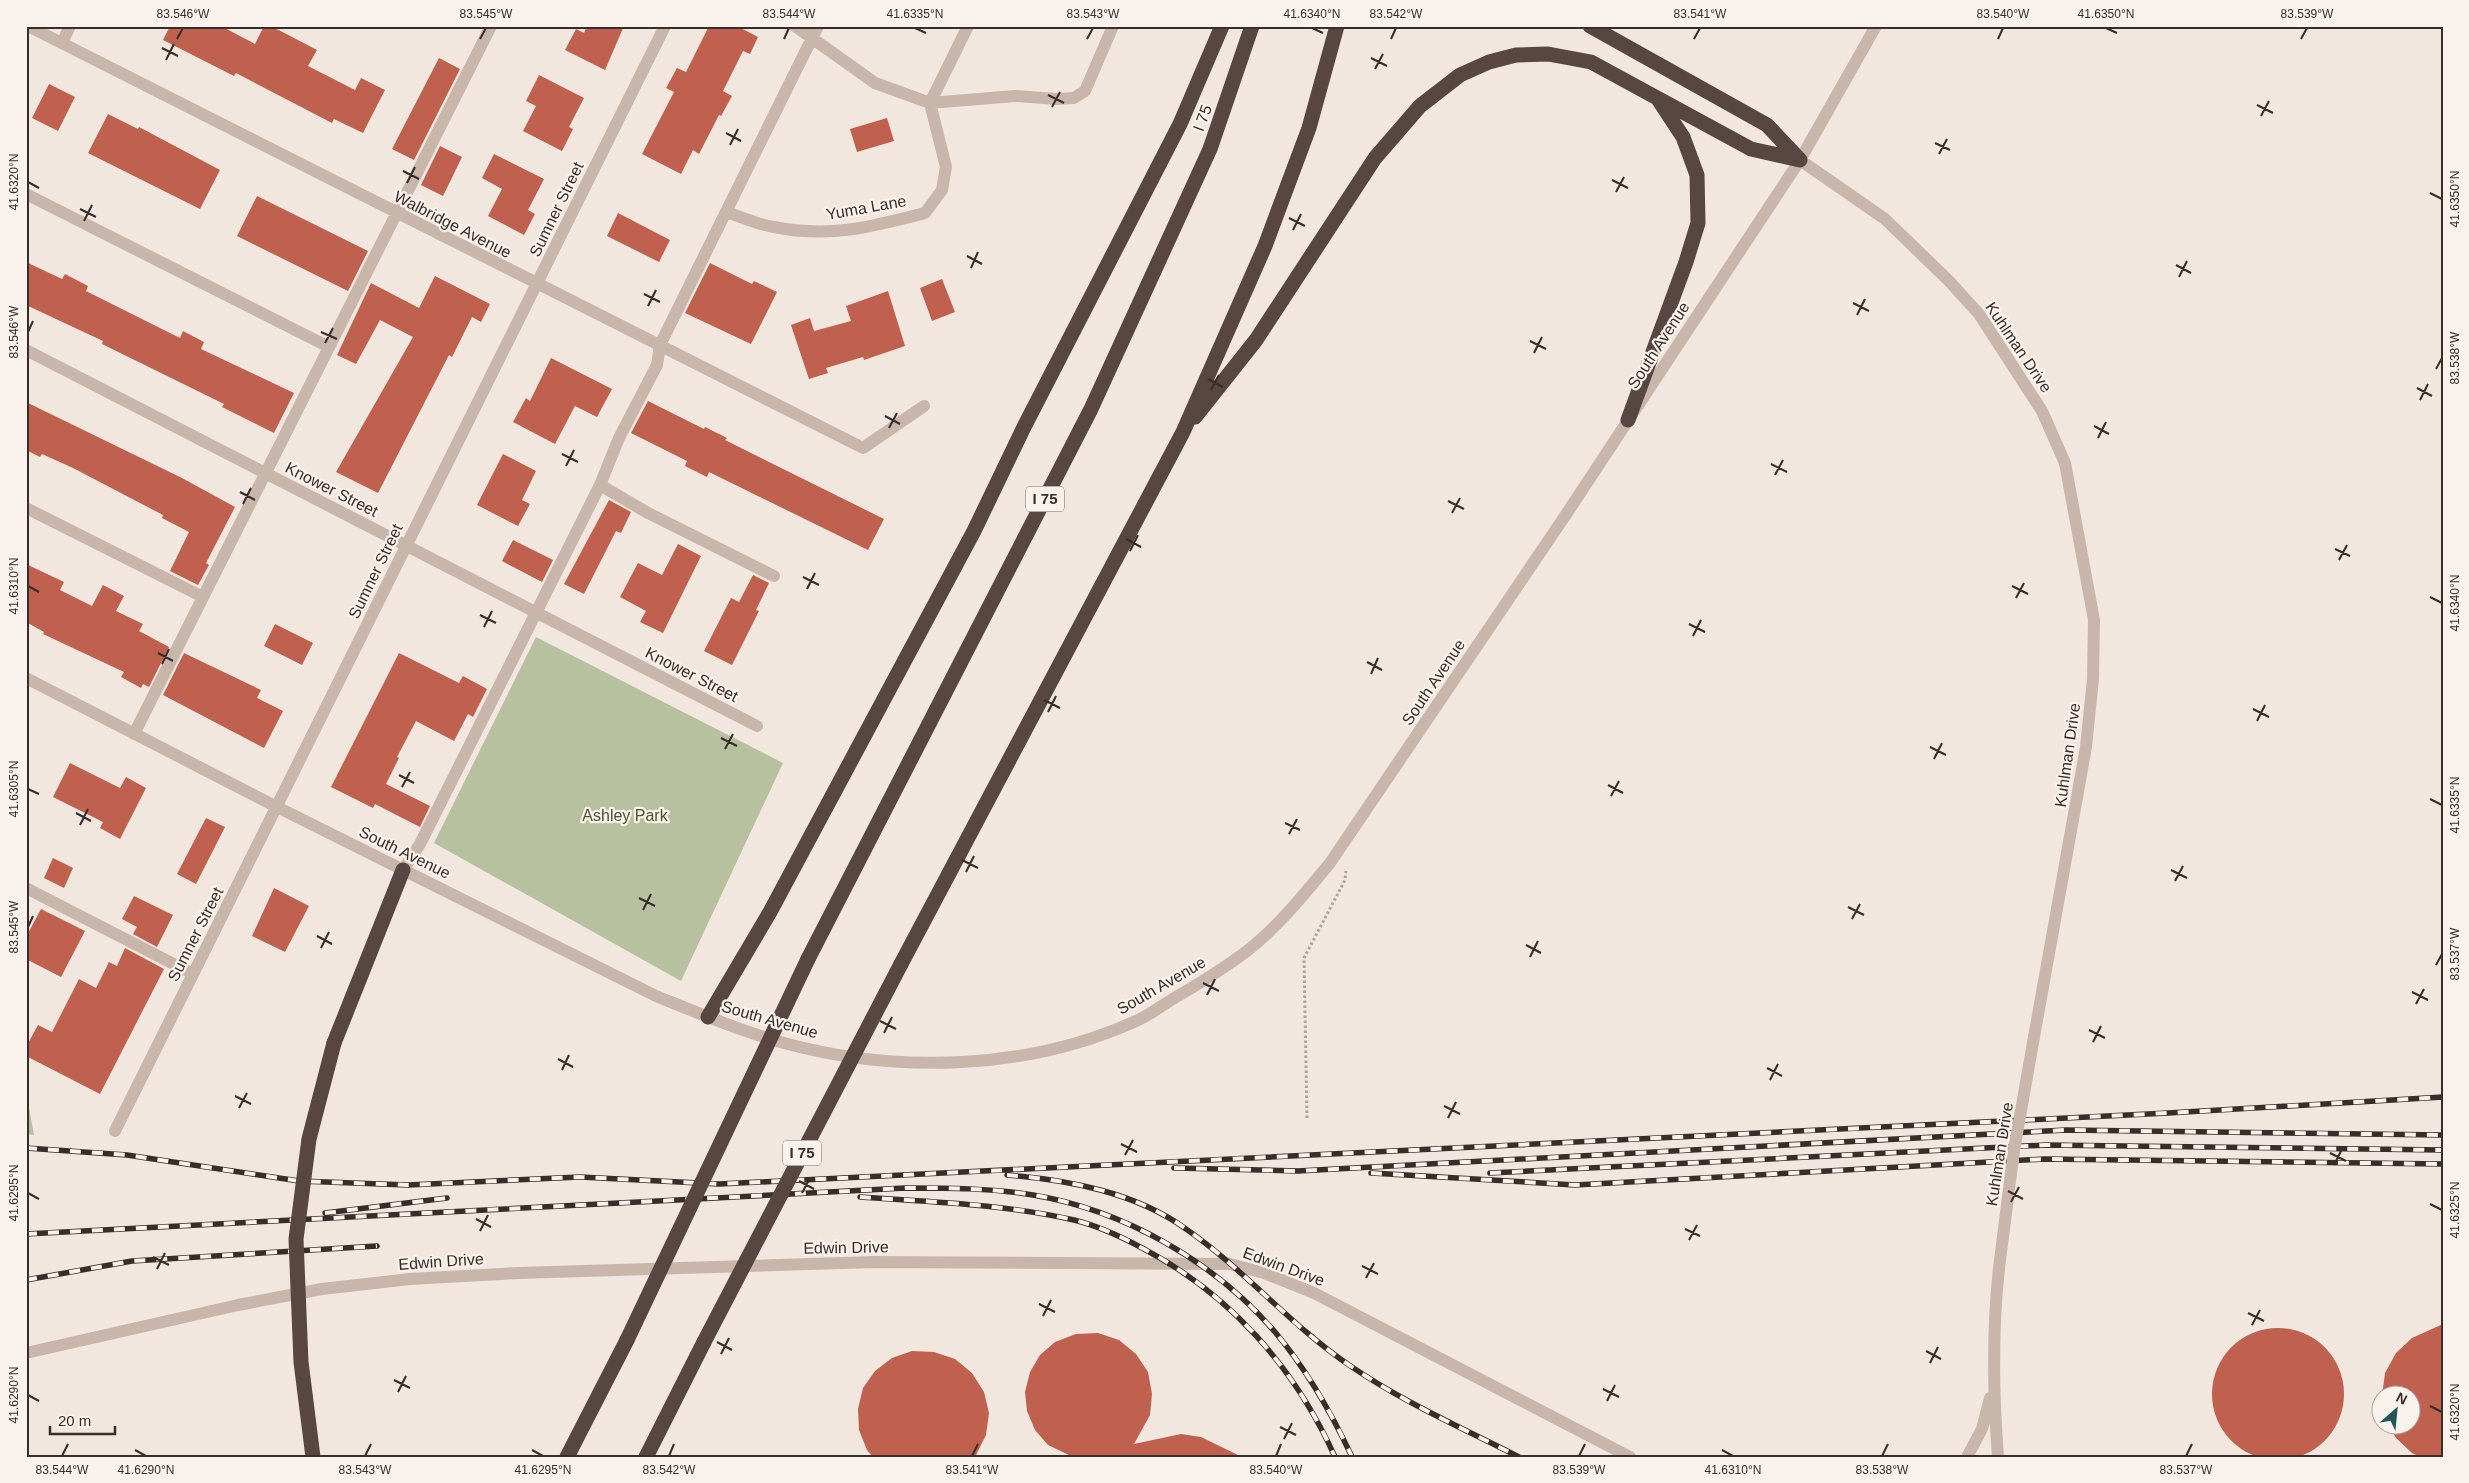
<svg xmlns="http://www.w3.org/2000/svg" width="2469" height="1483" viewBox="0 0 2469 1483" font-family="Arial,sans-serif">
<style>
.green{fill:#b7c09f}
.building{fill:#bf614e}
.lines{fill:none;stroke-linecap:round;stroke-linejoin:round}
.path{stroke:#b5a095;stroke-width:3;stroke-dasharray:2.5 2.5;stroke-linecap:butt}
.minor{stroke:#c9b6ab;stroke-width:12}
.highway{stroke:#574641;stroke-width:15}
.rail-casing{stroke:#372d2a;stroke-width:5.5}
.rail{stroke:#f9f1eb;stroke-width:4;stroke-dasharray:11;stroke-linecap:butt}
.minor-bridge{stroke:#c9b6ab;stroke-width:12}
.highway-bridge{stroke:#574641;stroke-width:15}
.ticks{fill:none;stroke:#372d2a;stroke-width:2}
.labels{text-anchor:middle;stroke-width:4.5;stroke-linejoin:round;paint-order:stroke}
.shield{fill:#f9f1eb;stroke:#716864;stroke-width:1}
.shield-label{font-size:15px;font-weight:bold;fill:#372d2a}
.street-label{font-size:16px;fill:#372d2a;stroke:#f9f1eb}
.park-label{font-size:16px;fill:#49542f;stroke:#f9f1eb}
.neatline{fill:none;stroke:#372d2a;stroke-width:2}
.ticks-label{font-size:12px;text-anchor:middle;fill:#372d2a}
</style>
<rect width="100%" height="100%" fill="#f1e7de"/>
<path class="green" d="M 536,637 L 783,763 L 681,981 L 434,843 Z
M 26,1097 L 27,1097 L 34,1135 L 26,1134 Z"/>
<path class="building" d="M 170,26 L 221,26 L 255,44 L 264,26 L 271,26 L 317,50 L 308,66 L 355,90 L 361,78 L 385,90 L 363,133 L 334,119 L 332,123 L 236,73 L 234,76 L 163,40 Z
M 587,26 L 624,26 L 605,70 L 565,50 L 576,29 L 584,33 Z
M 709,26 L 737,26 L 758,37 L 750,54 L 743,51 L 723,91 L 732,96 L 721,116 L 719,115 L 699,154 L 693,150 L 681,174 L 642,154 L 674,92 L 666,88 L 677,68 L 686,72 Z
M 439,58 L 460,69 L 414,160 L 392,149 Z
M 539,75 L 584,98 L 569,127 L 573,129 L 562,151 L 523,131 L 536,106 L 526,101 Z
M 49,84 L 75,97 L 58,131 L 32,118 Z
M 108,114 L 138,129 L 139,127 L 220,170 L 200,209 L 88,153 Z
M 887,118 L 894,141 L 857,152 L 850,129 Z
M 440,146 L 462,157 L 443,196 L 421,185 Z
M 494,154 L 544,179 L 528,210 L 535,214 L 524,235 L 488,216 L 502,189 L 482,178 Z
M 257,196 L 368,251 L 348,291 L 237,236 Z
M 618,213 L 670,240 L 659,262 L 607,236 Z
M 26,262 L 62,279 L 65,274 L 88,286 L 86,291 L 180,338 L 183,331 L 204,342 L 201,349 L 294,393 L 274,433 L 222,407 L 224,404 L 102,344 L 103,341 L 26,305 Z
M 710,263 L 752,284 L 754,281 L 777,292 L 751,344 L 685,313 Z
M 435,276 L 490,304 L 481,322 L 472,317 L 452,357 L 449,355 L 378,493 L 336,472 L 413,337 L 380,320 L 356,364 L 337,355 L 371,283 L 419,308 Z
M 942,279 L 955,312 L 932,321 L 920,288 Z
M 888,291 L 905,346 L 864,360 L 863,357 L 826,368 L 828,373 L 809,379 L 791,325 L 810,318 L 814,331 L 851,321 L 846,306 Z
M 551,358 L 612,389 L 597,417 L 575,406 L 555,444 L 513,422 L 526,398 L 530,401 Z
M 648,401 L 704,429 L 705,427 L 727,438 L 725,440 L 884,519 L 868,550 L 709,472 L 707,477 L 685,466 L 687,461 L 631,433 Z
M 26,402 L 182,478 L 235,507 L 206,563 L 209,565 L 198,585 L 170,571 L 189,532 L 162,518 L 163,515 L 73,468 L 42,454 L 40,457 L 26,450 Z
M 503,454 L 536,471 L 522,500 L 530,504 L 518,526 L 477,505 Z
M 609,500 L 631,512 L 621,533 L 616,531 L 584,594 L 564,584 Z
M 513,540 L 553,560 L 542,582 L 502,561 Z
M 678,544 L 701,556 L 663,633 L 640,622 L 646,611 L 620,597 L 638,563 L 662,575 Z
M 26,564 L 64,582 L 60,590 L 92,606 L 103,585 L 124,596 L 116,611 L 143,624 L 139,631 L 169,647 L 149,687 L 143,684 L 141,688 L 121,677 L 124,672 L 43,634 L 44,632 L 26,622 Z
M 753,575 L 769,583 L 756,610 L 759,611 L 732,665 L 704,651 L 731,598 L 739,602 Z
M 275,624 L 313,643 L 302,665 L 264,646 Z
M 184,653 L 261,690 L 257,698 L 283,711 L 264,748 L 163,695 Z
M 399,653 L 459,683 L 463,676 L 487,689 L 473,717 L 468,714 L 454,741 L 416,721 L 397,757 L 399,758 L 386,784 L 430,806 L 420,827 L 375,804 L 373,808 L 331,787 Z
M 70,763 L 120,788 L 126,777 L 146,788 L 120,839 L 100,828 L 103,822 L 53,797 Z
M 206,818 L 225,827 L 196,884 L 177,874 Z
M 53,858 L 73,868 L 64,888 L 44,878 Z
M 274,888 L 309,906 L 285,952 L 252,936 Z
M 134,896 L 173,915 L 157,947 L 133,934 L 137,927 L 122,919 Z
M 41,909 L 85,931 L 61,977 L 26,959 L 26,937 Z
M 125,948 L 164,969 L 100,1094 L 26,1056 L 26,1047 L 38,1025 L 52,1032 L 79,979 L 96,988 L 109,962 L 117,966 Z
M 2443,1324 L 2443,1457 L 2420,1457 L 2412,1453 L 2396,1438 L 2389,1426 L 2412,1426 L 2412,1396 L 2382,1396 L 2385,1373 L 2396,1353 L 2412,1338 Z
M2212 1394a66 66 0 1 1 132 0a66 66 0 1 1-132 0Z
M 1098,1333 L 1119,1340 L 1136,1354 L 1148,1372 L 1152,1394 L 1150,1415 L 1134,1444 L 1181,1434 L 1201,1437 L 1242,1457 L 1073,1457 L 1048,1445 L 1035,1430 L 1027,1411 L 1025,1392 L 1030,1372 L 1040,1355 L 1055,1342 L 1076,1334 Z
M 912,1351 L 934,1352 L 955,1359 L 972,1373 L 984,1392 L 989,1413 L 986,1435 L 975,1457 L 873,1457 L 867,1450 L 859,1430 L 858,1409 L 863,1388 L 875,1371 L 892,1358 Z"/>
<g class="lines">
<path class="path" d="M 1307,1118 L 1304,958 L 1345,880 L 1346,871"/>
<path class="minor" d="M 28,26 L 863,448 L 924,406
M 795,26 L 875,83 L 930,103 L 1015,96 L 1057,99 L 1074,98 L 1085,91 L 1113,26
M 62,43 L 70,26
M 1800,160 L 1885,219 L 1949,281 L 1979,314 L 2042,411 L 2065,463 L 2094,620 L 2093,679 L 2086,747 L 2034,1037
M 26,194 L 329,347
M 726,212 C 742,217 758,225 774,227 C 830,238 871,227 925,213 L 942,190 L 946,167 L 930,103 L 968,26
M 26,350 L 757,726
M 600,485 L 648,513 L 774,576
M 26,508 L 203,597
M 26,678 L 277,807 L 656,996 C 698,1013 741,1031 784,1043 C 898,1074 1028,1070 1136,1021 C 1148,1016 1160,1007 1171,1000 C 1197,985 1223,969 1247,951 C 1279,926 1305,893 1330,863 L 1565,516 L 1800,160 L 1876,26
M 134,734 L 491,26
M 403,870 L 420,844 L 600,485 L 619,438 L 657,365 L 660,345 L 818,26
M 26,888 L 193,974
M 115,1131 L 665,26
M 26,1353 L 238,1305 L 322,1289 L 410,1279 L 518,1273 L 875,1262 L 1230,1264 L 1264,1273 L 1314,1293 L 1630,1457
M 1967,1457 L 1982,1429 L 1990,1398
M 1998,1457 C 1993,1393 1992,1331 1999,1268"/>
<path class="highway" d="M 1590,26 L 1767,125 L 1800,160
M 1195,417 L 1256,340 L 1375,158 L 1420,106 L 1460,75 L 1489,62 L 1516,55 L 1548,54 L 1591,62 L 1751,149 L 1800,160
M 1628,420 L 1686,262 L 1698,223 L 1697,175 L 1683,137 L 1658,99
M 808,959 L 1091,409 L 1210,149 L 1252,26
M 901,964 L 1183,432 L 1265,246 L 1309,128 L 1337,26
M 708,1017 L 770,912 L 974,531 L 1024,427 L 1180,124 L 1222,26
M 334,1043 L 403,870
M 567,1457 L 627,1340
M 646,1457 L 704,1342"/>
<g class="rail-casing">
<path id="rail" d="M 26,1148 L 127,1155 L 299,1181 L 408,1185 L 580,1177 L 719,1184 L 2168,1113 L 2443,1097
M 1174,1168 L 1298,1171 L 2066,1130 L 2443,1135
M 1371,1173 L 1575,1185 L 2044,1159 L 2443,1164
M 1490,1173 L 2046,1145 L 2443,1150
M 1007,1175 C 1068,1180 1135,1192 1186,1229 C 1244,1269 1290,1325 1349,1365 C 1401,1401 1462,1428 1519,1457
M 860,1197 C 931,1202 1004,1204 1074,1220 C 1099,1226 1122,1237 1144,1249 C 1231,1295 1295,1368 1335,1457
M 325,1213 L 447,1198
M 26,1234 L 905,1188 C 948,1188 991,1188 1033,1195 C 1124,1210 1215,1262 1275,1332 C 1307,1370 1331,1412 1352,1457
M 26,1280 L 132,1261 L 377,1246"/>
</g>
<use href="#rail" class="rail"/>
<path class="minor-bridge" d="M 1999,1268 L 2014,1150 L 2034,1037"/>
<path class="highway-bridge" d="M 627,1340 L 808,959
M 704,1342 L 901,964
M 313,1457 L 301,1362 L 296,1239 L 309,1139 L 334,1043"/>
</g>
<path class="ticks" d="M 915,28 L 926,33M 1312,28 L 1323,33M 2106,28 L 2117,33M 177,39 L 183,28M 480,39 L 486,28M 784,39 L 789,28M 1087,39 L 1093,28M 1391,39 L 1396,28M 1694,39 L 1700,28M 1998,39 L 2003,28M 2301,39 L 2307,28M 162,48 L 178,56M 1371,58 L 1387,66M 166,60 L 174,44M 1375,69 L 1383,54M 1048,95 L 1064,103M 2257,105 L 2273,113M 1052,107 L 1060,92M 2261,116 L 2269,101M 726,133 L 741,141M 1935,143 L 1950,150M 730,145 L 738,129M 1939,154 L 1947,139M 403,171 L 419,179M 1612,180 L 1628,188M 28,182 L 39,188M 407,183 L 415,167M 1616,192 L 1624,177M 2430,193 L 2442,199M 80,209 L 96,217M 1289,218 L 1305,226M 84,221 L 92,205M 1293,230 L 1301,214M 967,256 L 982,264M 2176,265 L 2191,273M 971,268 L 978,252M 2179,277 L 2187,261M 644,294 L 660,302M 1853,303 L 1869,311M 648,306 L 656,290M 1857,315 L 1865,299M 28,332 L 33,321M 321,332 L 337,339M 1530,341 L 1546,349M 325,343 L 333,328M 1534,353 L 1542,337M 2436,369 L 2442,358M 1208,379 L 1223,387M 2417,388 L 2432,396M 1211,390 L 1219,375M 2420,400 L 2428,384M 885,416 L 900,424M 2094,426 L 2109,434M 889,428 L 897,413M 2098,438 L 2106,422M 562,454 L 578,462M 1771,464 L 1787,472M 566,466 L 574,450M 1775,475 L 1783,460M 240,492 L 255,500M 1448,501 L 1464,509M 243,504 L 251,488M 1452,513 L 1460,498M 1126,539 L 1141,547M 2335,549 L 2350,556M 1130,551 L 1138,535M 2339,560 L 2347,545M 803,577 L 819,585M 28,586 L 39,592M 2012,586 L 2028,594M 807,589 L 815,573M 2430,597 L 2442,603M 2016,598 L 2024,583M 480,615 L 496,623M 1689,624 L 1705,632M 484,627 L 492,611M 1693,636 L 1701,620M 158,653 L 173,661M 1367,662 L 1382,670M 162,664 L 169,649M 1371,674 L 1378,658M 1044,700 L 1060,708M 2253,709 L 2269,717M 1048,712 L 1056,696M 2257,721 L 2265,705M 721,738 L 737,746M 1930,747 L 1946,755M 725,749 L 733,734M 1934,759 L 1942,743M 399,775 L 414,783M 1608,785 L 1623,793M 402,787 L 410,772M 28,789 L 39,794M 1611,796 L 1619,781M 2430,799 L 2442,805M 76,813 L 91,821M 1285,823 L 1300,830M 80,825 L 88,809M 1289,834 L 1297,819M 962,860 L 978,868M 2171,870 L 2187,878M 966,872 L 974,856M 2175,881 L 2183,866M 639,898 L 655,906M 1848,907 L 1864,915M 643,910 L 651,894M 1852,919 L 1860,904M 28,927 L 33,916M 317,936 L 332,944M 1526,945 L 1541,953M 321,948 L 329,932M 1530,957 L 1538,941M 2436,965 L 2442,954M 1203,983 L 1219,991M 2412,992 L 2428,1000M 1207,995 L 1215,979M 2416,1004 L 2424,989M 880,1021 L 896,1029M 2089,1030 L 2105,1038M 884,1033 L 892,1017M 2093,1042 L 2101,1026M 558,1059 L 573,1067M 1767,1068 L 1782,1076M 562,1070 L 569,1055M 1770,1080 L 1778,1064M 235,1096 L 251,1104M 1444,1106 L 1460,1114M 239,1108 L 247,1093M 1448,1118 L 1456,1102M 1121,1144 L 1137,1152M 2330,1153 L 2346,1161M 1125,1155 L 1133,1140M 2334,1165 L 2342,1149M 799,1181 L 814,1189M 2008,1191 L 2023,1199M 28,1193 L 39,1199M 802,1193 L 810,1178M 2011,1202 L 2019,1187M 2430,1204 L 2442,1210M 476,1219 L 491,1227M 1685,1229 L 1700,1236M 480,1231 L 488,1215M 1689,1240 L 1697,1225M 153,1257 L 169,1265M 1362,1266 L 1378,1274M 157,1269 L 165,1253M 1366,1278 L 1374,1263M 1039,1304 L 1055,1312M 2248,1313 L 2264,1321M 1043,1316 L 1051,1300M 2252,1325 L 2260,1310M 717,1342 L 732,1350M 1926,1351 L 1941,1359M 721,1354 L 729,1338M 1930,1363 L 1938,1347M 394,1380 L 410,1388M 1603,1389 L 1619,1397M 398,1392 L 406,1376M 28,1395 L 39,1401M 1607,1401 L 1615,1385M 2430,1406 L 2442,1412M 1280,1427 L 1296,1435M 1284,1439 L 1292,1423M 135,1450 L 146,1456M 532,1450 L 543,1456M 1722,1450 L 1733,1456M 62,1456 L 68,1444M 365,1456 L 371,1444M 669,1456 L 674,1444M 972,1456 L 978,1444M 1276,1456 L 1281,1444M 1579,1456 L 1585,1444M 1882,1456 L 1888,1444M 2186,1456 L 2192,1444"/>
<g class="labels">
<g class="shield">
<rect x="1026" y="486.5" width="38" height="25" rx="4"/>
<rect x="783" y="1140.5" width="38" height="25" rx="4"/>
</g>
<g class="shield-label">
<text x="1045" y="504">I 75</text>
<text x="802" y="1158">I 75</text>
</g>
<g class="street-label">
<text transform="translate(1202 118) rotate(-70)" y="6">I 75</text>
<text transform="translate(866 207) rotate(-10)" y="6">Yuma Lane</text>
<text transform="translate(556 209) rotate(-64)" y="6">Sumner Street</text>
<text transform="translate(453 224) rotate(27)" y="6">Walbridge Avenue</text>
<text transform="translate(1658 345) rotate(-57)" y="6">South Avenue</text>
<text transform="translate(2019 347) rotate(56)" y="6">Kuhlman Drive</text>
<text transform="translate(332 489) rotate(27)" y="6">Knower Street</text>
<text transform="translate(375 571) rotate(-64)" y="6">Sumner Street</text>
<text transform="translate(692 674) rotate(27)" y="6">Knower Street</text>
<text transform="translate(1433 682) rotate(-56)" y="6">South Avenue</text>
<text transform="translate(2067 755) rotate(-82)" y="6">Kuhlman Drive</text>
<text transform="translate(405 852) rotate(26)" y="6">South Avenue</text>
<text transform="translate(195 934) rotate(-63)" y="6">Sumner Street</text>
<text transform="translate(1161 985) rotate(-30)" y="6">South Avenue</text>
<text transform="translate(770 1019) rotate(16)" y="6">South Avenue</text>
<text transform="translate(1999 1154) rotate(-81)" y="6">Kuhlman Drive</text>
<text transform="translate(846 1247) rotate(-1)" y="6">Edwin Drive</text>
<text transform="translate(441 1261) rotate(-4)" y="6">Edwin Drive</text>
<text transform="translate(1284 1266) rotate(20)" y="6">Edwin Drive</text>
</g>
<g class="park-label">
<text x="625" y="821">Ashley Park</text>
</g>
</g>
<rect width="2469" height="1483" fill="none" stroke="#f9f1eb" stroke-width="55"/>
<g transform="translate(2396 1410) rotate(27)"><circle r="24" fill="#f9f1eb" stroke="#aba39e"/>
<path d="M0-4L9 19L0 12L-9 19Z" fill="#215656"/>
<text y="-8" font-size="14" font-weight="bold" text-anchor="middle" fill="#372d2a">N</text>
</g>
<path d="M50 1426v8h65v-8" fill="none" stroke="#372d2a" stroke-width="2.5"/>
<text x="58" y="1426" font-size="15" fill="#372d2a" stroke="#f9f1eb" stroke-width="4" paint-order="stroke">20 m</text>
<rect x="28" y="28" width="2414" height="1428" class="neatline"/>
<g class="ticks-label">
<text x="183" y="18">83.546°W</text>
<text x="486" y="18">83.545°W</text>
<text x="789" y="18">83.544°W</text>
<text x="915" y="18">41.6335°N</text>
<text x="1093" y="18">83.543°W</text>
<text x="1312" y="18">41.6340°N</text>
<text x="1396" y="18">83.542°W</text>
<text x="1700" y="18">83.541°W</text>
<text x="2003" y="18">83.540°W</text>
<text x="2106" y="18">41.6350°N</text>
<text x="2307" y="18">83.539°W</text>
<text transform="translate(14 182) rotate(-90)" y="4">41.6320°N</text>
<text transform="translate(2455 199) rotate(-90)" y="4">41.6350°N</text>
<text transform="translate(14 332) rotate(-90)" y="4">83.546°W</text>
<text transform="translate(2455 358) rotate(-90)" y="4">83.538°W</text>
<text transform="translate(14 586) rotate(-90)" y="4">41.6310°N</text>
<text transform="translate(2455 603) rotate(-90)" y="4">41.6340°N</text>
<text transform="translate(14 789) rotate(-90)" y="4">41.6305°N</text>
<text transform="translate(2455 805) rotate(-90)" y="4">41.6335°N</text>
<text transform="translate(14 927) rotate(-90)" y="4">83.545°W</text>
<text transform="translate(2455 954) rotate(-90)" y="4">83.537°W</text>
<text transform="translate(14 1193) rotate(-90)" y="4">41.6295°N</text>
<text transform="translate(2455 1210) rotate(-90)" y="4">41.6325°N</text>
<text transform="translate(14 1395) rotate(-90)" y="4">41.6290°N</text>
<text transform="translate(2455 1412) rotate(-90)" y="4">41.6320°N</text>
<text x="62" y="1474">83.544°W</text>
<text x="146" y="1474">41.6290°N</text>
<text x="365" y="1474">83.543°W</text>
<text x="543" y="1474">41.6295°N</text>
<text x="669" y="1474">83.542°W</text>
<text x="972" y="1474">83.541°W</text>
<text x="1276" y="1474">83.540°W</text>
<text x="1579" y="1474">83.539°W</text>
<text x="1733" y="1474">41.6310°N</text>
<text x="1882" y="1474">83.538°W</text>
<text x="2186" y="1474">83.537°W</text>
</g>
</svg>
